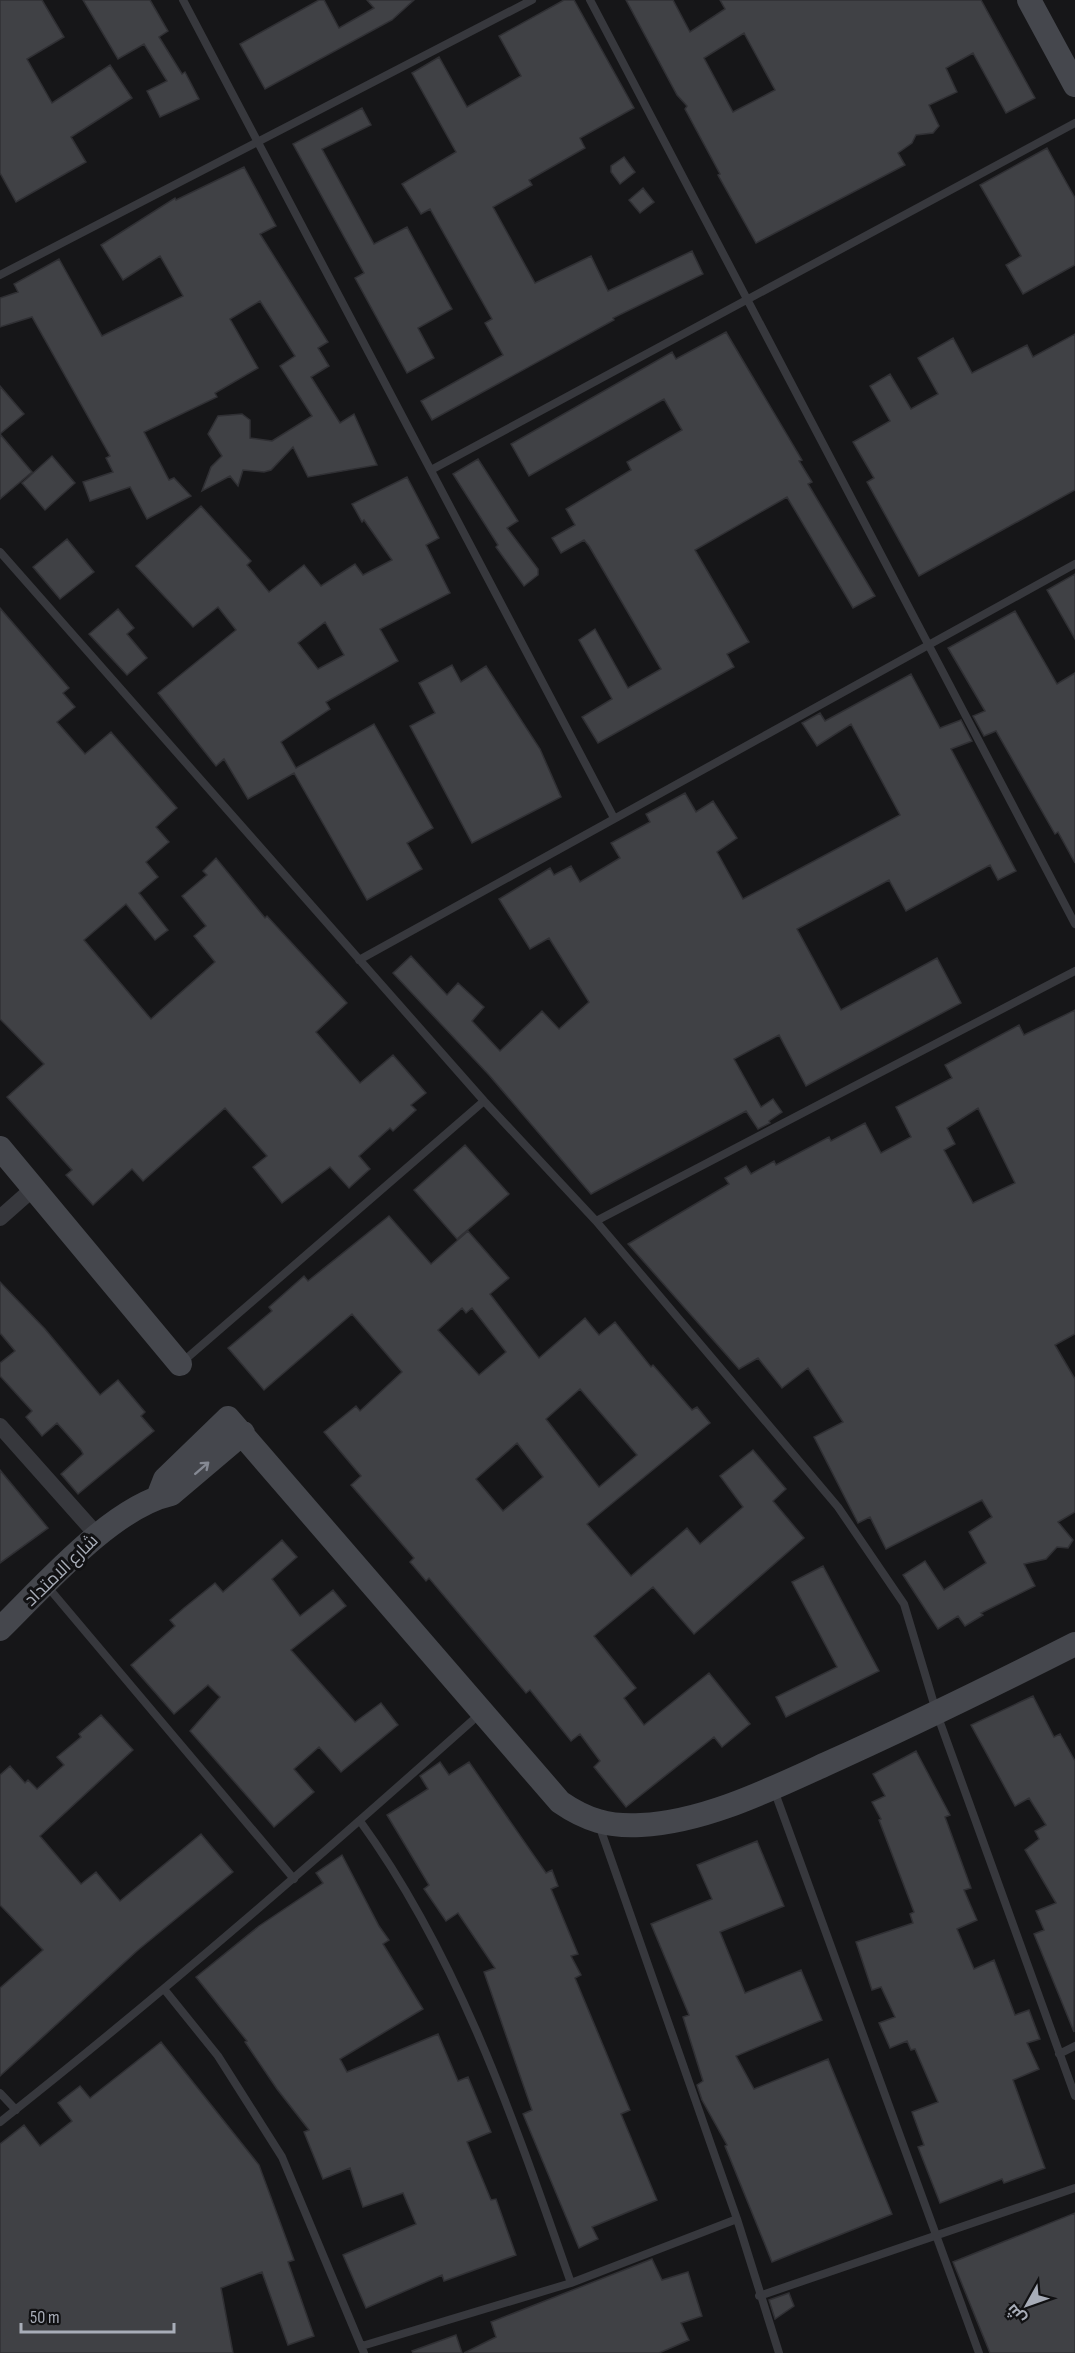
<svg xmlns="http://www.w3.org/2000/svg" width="1075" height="2353" viewBox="0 0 1075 2353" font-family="'Sofia Sans Condensed',Cairo,sans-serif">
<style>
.building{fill:#404145;stroke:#303034;stroke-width:1.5;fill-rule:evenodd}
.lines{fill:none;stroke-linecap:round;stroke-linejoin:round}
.lane{stroke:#37383d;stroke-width:8}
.street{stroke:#37383d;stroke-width:16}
.secondary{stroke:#45474d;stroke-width:24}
.oneway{stroke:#858993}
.labels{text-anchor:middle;stroke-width:6;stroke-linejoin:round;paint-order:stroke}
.street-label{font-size:18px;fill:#a8adb8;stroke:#111113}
</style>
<rect width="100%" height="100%" fill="#161618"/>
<path class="building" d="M 0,0 L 42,0 L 64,37 L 27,59 L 52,103 L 110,65 L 132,98 L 71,137 L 86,162 L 16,202 L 0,173 Z
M 83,0 L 150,0 L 168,31 L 159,37 L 182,74 L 185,72 L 199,99 L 160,117 L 147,91 L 167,81 L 144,44 L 118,59 Z
M 319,0 L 324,0 L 339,28 L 374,8 L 367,0 L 414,0 L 392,20 L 265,89 L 240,44 Z
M 564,0 L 574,0 L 634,108 L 580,138 L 585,148 L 529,180 L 532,185 L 493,207 L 535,283 L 591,256 L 608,291 L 692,251 L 703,274 L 613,318 L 614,320 L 432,420 L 421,401 L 503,355 L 485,323 L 492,319 L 430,209 L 421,214 L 402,184 L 456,152 L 412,73 L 439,57 L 467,107 L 521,76 L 499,36 Z
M 626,0 L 673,0 L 690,32 L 725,9 L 720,0 L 981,0 L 1035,98 L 1006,113 L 973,53 L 946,68 L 957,92 L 929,105 L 939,126 L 933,133 L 916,135 L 912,143 L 898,153 L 905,165 L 756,243 L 718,175 L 720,174 L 685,109 L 687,106 L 677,95 ZM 744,33 L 775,90 L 733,112 L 704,58 Z
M 362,108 L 371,125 L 322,149 L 374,244 L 407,227 L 452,309 L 418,328 L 434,358 L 407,373 L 355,278 L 364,273 L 293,144 Z
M 1047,148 L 1075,198 L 1075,265 L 1023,294 L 1006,265 L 1021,256 L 980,185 Z
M 624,157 L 635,172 L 620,184 L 611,172 L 611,166 Z
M 244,167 L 276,226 L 260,234 L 328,342 L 318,348 L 329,366 L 311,377 L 340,423 L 354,414 L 377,465 L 308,477 L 293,447 L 271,470 L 264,472 L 243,470 L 238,486 L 230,476 L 202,491 L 211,467 L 222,456 L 208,434 L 218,416 L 242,414 L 250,420 L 250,438 L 272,441 L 312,416 L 280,366 L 295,356 L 260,301 L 230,319 L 258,368 L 215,393 L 217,397 L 144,432 L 169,480 L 174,478 L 191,496 L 147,519 L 130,487 L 90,501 L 83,482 L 113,472 L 106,458 L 110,456 L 32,317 L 0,327 L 0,298 L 18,292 L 14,284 L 59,259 L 102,336 L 183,296 L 160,256 L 123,280 L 101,245 L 175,198 L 176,200 Z
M 643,188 L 654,202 L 640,213 L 629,200 Z
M 726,332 L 802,460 L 799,461 L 812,482 L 808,484 L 875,596 L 853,608 L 787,497 L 695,550 L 749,642 L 727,654 L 734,667 L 598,743 L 582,717 L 612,699 L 579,640 L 595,629 L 628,688 L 661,669 L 589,546 L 584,540 L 561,553 L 552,538 L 575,525 L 566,509 L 631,470 L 627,462 L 682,430 L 664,399 L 529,476 L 511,444 L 672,352 L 676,359 Z
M 1075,334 L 1075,490 L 919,576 L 867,482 L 874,478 L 853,442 L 890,421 L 870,386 L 890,374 L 911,409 L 938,394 L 918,358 L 953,338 L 972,373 L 1027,345 L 1033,357 Z
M 0,386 L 24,414 L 0,434 L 32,472 L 0,499 Z
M 52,456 L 75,483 L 45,510 L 22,483 Z
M 478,459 L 518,521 L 507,528 L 538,569 L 538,575 L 524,586 L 496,547 L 498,545 L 453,474 Z
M 407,477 L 439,538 L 426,545 L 450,593 L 380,629 L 398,661 L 326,702 L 330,709 L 281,742 L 296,768 L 374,724 L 433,828 L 407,843 L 422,869 L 367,900 L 294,773 L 248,799 L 224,759 L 216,766 L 158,693 L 236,630 L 218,607 L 193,627 L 136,566 L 201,506 L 251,561 L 247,565 L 269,592 L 304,565 L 321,586 L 355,564 L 363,575 L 392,560 L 364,520 L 362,522 L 352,504 ZM 325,622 L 344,655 L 318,669 L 298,643 Z
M 67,539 L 94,572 L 60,599 L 33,567 Z
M 1075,574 L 1075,639 L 1047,590 Z
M 0,608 L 69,688 L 63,693 L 75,707 L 57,722 L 85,754 L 111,732 L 177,808 L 156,827 L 169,842 L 146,862 L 158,877 L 139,893 L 168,930 L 155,940 L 126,904 L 84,940 L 151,1019 L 215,962 L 194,936 L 206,926 L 182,896 L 207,875 L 203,871 L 216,858 L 265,918 L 267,916 L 347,1003 L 316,1032 L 360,1083 L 393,1055 L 426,1093 L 411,1105 L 416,1110 L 393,1131 L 390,1128 L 359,1156 L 370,1169 L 349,1188 L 330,1167 L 282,1203 L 253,1167 L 267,1156 L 225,1108 L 143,1181 L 132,1169 L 93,1205 L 66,1175 L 72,1170 L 7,1097 L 44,1064 L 0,1019 Z
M 118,609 L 134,628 L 127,634 L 147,658 L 127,675 L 89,634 Z
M 1015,611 L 1057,684 L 1075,673 L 1075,863 L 1058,832 L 1055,834 L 996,731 L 984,736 L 973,716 L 985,711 L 948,648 Z
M 452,665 L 461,682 L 486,666 L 540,749 L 561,797 L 472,843 L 410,726 L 435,713 L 419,683 Z
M 911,674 L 940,728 L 961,720 L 972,741 L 951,749 L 1016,871 L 998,880 L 990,865 L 906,911 L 889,880 L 797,929 L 841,1010 L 937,958 L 961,1003 L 806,1086 L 779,1035 L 734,1059 L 761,1107 L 773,1099 L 782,1112 L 769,1121 L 770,1123 L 758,1129 L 746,1111 L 591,1194 L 489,1075 L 393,973 L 411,956 L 447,995 L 458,983 L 484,1007 L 472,1021 L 500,1051 L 542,1011 L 559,1029 L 589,1002 L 549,938 L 530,949 L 499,899 L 550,868 L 554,875 L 571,866 L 580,882 L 620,858 L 611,843 L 650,822 L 646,814 L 685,793 L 696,812 L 713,801 L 737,838 L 717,852 L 743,899 L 900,815 L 851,724 L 817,746 L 802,723 L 820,713 L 825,721 Z
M 1075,1010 L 1075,1334 L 1055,1345 L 1075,1379 L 1075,1512 L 1058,1522 L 1073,1540 L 1068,1548 L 1057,1547 L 1046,1559 L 1024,1564 L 1035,1586 L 981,1613 L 983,1615 L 965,1626 L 958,1616 L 938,1629 L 903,1575 L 925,1561 L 944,1590 L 986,1563 L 969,1532 L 992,1517 L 982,1500 L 886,1549 L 870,1517 L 858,1523 L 814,1437 L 843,1422 L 808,1368 L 782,1388 L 758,1358 L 739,1369 L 628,1244 L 729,1184 L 725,1178 L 746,1166 L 751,1174 L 774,1161 L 776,1165 L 829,1137 L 831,1141 L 865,1123 L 881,1153 L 911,1137 L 896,1107 L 952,1078 L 945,1065 L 1019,1025 L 1024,1035 ZM 978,1108 L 1015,1183 L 973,1203 L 944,1150 L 955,1144 L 947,1128 Z
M 465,1145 L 509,1194 L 457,1239 L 414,1190 Z
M 389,1216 L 431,1264 L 468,1231 L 509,1278 L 490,1294 L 539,1358 L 585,1318 L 599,1335 L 615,1322 L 651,1367 L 653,1365 L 692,1410 L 697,1407 L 710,1423 L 587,1524 L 631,1576 L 687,1528 L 700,1544 L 743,1507 L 720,1476 L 753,1450 L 786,1489 L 773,1501 L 804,1538 L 694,1634 L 653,1587 L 594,1636 L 636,1688 L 624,1698 L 644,1725 L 709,1673 L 750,1724 L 722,1747 L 714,1737 L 626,1807 L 594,1767 L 600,1761 L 580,1734 L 571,1741 L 530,1690 L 526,1693 L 429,1578 L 426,1581 L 410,1562 L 414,1558 L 351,1485 L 361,1476 L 324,1432 L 356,1406 L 360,1411 L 402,1372 L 352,1314 L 264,1390 L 228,1348 L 272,1311 L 269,1307 L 304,1276 L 308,1281 ZM 462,1308 L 466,1313 L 472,1308 L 506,1352 L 479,1375 L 438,1330 ZM 580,1389 L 637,1455 L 599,1487 L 546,1419 ZM 517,1443 L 543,1477 L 503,1511 L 476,1479 Z
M 0,1282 L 45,1329 L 100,1395 L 118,1380 L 145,1412 L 141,1416 L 154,1431 L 78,1494 L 61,1474 L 83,1454 L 81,1450 L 57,1423 L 42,1436 L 26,1417 L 32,1411 L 0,1376 L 0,1363 L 15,1351 L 0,1333 Z
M 0,1470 L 48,1528 L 0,1563 Z
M 282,1540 L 297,1557 L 272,1579 L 300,1616 L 333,1590 L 346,1606 L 291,1650 L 355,1722 L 381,1703 L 398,1725 L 341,1772 L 319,1747 L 294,1769 L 314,1792 L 274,1827 L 190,1731 L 220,1697 L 208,1685 L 174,1714 L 131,1665 L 175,1626 L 170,1620 L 184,1608 L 215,1583 L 223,1592 Z
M 823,1566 L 879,1671 L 786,1717 L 776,1697 L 837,1667 L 792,1582 Z
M 1033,1696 L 1054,1737 L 1060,1734 L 1075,1761 L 1074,2032 L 1034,1934 L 1044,1930 L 1036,1911 L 1056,1903 L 1025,1850 L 1039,1839 L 1035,1831 L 1046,1825 L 1029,1798 L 1015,1806 L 971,1725 Z
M 101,1715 L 133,1750 L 40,1836 L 81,1884 L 96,1872 L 120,1901 L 201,1834 L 233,1872 L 138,1950 L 0,2076 L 0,1988 L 43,1950 L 0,1905 L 0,1775 L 10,1766 L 25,1783 L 28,1780 L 37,1789 L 64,1765 L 57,1757 L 81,1737 L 79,1734 Z
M 916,1751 L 950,1815 L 945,1817 L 971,1888 L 964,1890 L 977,1920 L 957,1929 L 974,1969 L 994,1960 L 1015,2015 L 1029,2010 L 1040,2039 L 1027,2043 L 1039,2069 L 1013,2080 L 1045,2168 L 1004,2183 L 1002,2179 L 940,2203 L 918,2147 L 924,2145 L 912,2112 L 938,2102 L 915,2049 L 911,2050 L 907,2041 L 890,2048 L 879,2023 L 895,2017 L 881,1987 L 872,1990 L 856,1942 L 913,1923 L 910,1914 L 914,1912 L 879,1820 L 881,1819 L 872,1802 L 885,1796 L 873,1774 Z
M 440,1762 L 449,1775 L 469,1762 L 546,1873 L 552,1870 L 558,1886 L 551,1889 L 578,1954 L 571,1956 L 581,1975 L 575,1978 L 630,2110 L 621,2114 L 657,2200 L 592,2227 L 598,2239 L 579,2248 L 523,2114 L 532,2110 L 484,1972 L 495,1968 L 458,1913 L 446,1921 L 424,1889 L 429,1885 L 387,1815 L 428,1789 L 420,1776 Z
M 757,1841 L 784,1906 L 720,1932 L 745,1993 L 801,1970 L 822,2020 L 736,2056 L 754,2089 L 828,2059 L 892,2214 L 772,2262 L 725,2146 L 727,2145 L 702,2100 L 697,2085 L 703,2081 L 683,2017 L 689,2015 L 651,1924 L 712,1899 L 697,1865 Z
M 342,1855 L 379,1926 L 389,1940 L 383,1944 L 423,2009 L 340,2059 L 347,2072 L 438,2034 L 458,2081 L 468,2077 L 491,2132 L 467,2142 L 491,2200 L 496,2199 L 516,2255 L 444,2281 L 442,2275 L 366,2308 L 343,2255 L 416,2224 L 403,2193 L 363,2207 L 350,2168 L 323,2179 L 304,2132 L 309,2130 L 277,2089 L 245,2042 L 247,2041 L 196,1977 L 259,1926 L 323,1883 L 316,1873 Z
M 161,2042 L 259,2165 L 294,2260 L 288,2262 L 314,2336 L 288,2345 L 262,2272 L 221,2288 L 233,2353 L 0,2353 L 0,2144 L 24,2125 L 40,2146 L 72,2121 L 58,2103 L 80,2086 L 90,2098 Z
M 1075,2213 L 1075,2353 L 990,2353 L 953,2262 Z
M 652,2259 L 662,2280 L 688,2272 L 702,2316 L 681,2323 L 689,2340 L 659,2353 L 464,2353 L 496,2337 L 491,2322 Z
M 789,2293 L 794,2306 L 775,2319 L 769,2300 Z
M 456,2335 L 462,2353 L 413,2353 L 412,2351 Z"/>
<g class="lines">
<path class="lane" d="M 183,0 L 614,818
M 590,0 L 1075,924
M 0,275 L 532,0
M 431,470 L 1075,123
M 0,552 L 484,1101 L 596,1221 L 838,1507 L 904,1604 L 937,1714 L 1075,2096
M 359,960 L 1075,564
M 596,1221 L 1075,971
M 180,1364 L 484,1101
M 47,1586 L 294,1879
M 774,1790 L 979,2353
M 360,1821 C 460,1959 515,2124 571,2283
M 599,1825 L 737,2219 L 779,2353
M 164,1989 L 218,2056 L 282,2157 L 364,2353
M 1059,2054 L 1075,2046
M 0,2093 L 16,2110
M 0,2122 C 166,1991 324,1853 482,1712
M 759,2296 L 1075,2188
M 362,2346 L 571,2283 L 737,2219"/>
<path class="street" d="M 0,1218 L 35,1187
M 0,1426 L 97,1535"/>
<path class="secondary" d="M 1029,0 L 1075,85
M 0,1148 L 180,1364
M 158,1497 L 165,1479 L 228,1418 L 560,1802 C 586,1820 609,1827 641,1825 C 704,1822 769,1790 826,1764 C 910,1726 992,1686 1075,1644
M 0,1629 C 43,1587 112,1507 171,1494 L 243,1433"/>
</g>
<defs><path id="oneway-shaft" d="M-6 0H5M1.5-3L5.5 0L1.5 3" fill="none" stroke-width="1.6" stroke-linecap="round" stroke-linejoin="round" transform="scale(1.5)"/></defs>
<use class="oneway" href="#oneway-shaft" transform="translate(202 1468) rotate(-41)"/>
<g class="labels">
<g class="street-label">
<text transform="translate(61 1570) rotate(-44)" y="6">شارع الامتداد</text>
</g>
</g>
<g transform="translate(1027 2305) rotate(230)" stroke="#111113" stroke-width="4.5" paint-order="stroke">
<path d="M0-4.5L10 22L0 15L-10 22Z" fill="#a8adb8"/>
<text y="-9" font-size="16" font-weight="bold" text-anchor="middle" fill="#a8adb8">ش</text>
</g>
<path d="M21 2323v9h153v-9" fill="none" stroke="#a8adb8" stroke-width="3"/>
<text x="30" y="2323" font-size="18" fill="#a8adb8" stroke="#111113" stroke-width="4.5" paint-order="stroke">50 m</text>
</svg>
